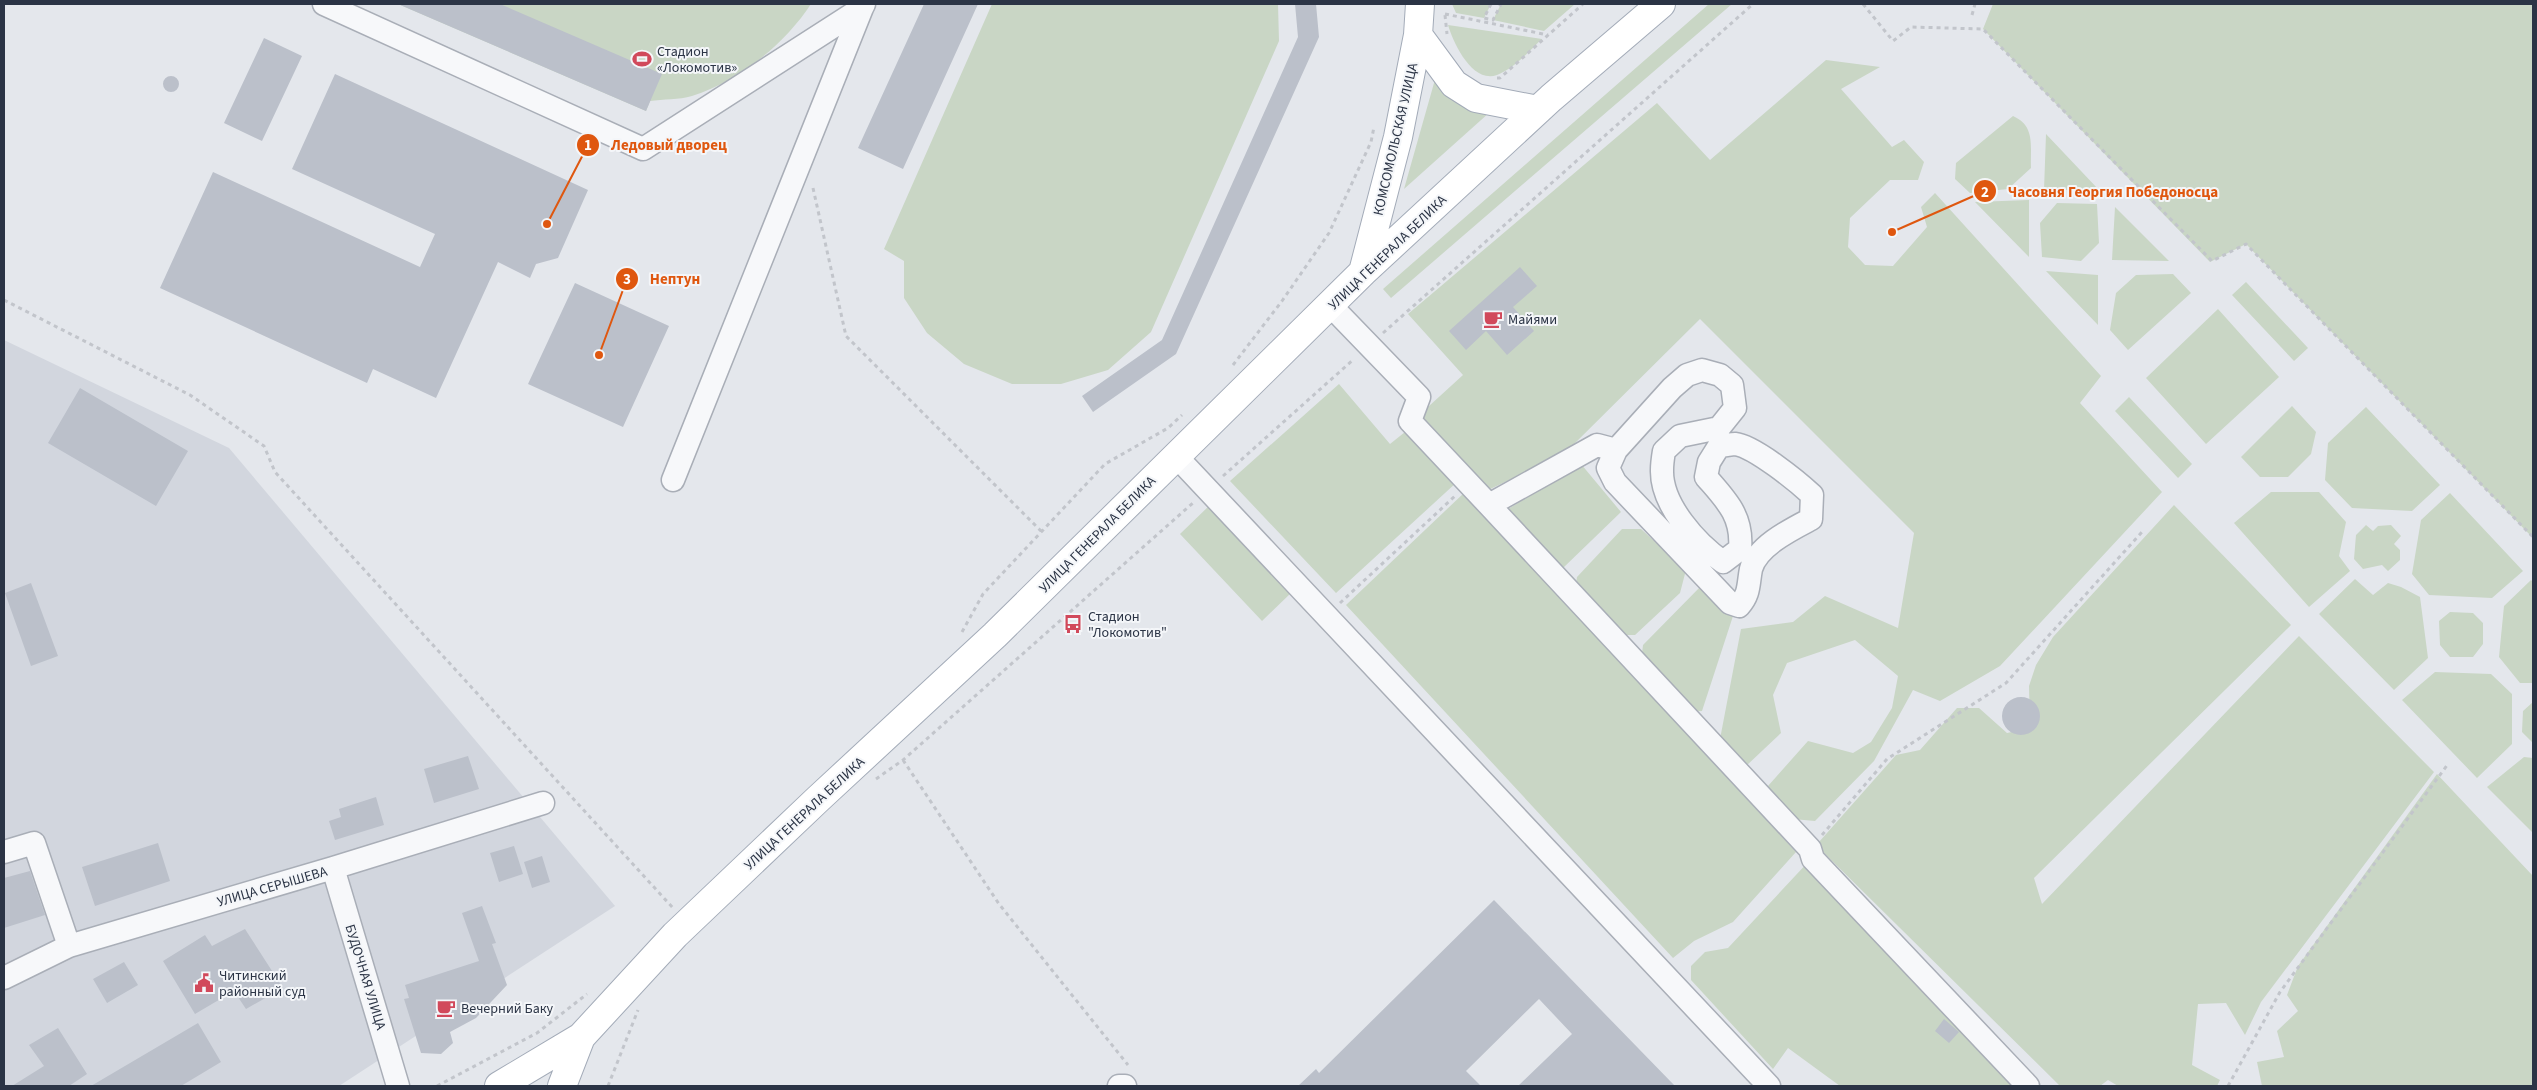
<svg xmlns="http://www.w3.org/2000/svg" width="2537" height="1090" viewBox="0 0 2537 1090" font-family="'Source Sans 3',sans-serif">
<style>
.built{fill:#d2d6de}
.green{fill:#c9d6c5}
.building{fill:#bbc0ca}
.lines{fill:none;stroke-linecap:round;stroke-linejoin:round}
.minor-casing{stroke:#a9aeb7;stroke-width:25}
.major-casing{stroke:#a3abb8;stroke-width:30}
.path{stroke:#c2c5cb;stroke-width:3;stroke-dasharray:4 4;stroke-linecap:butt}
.minor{stroke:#f7f8fa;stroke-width:22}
.major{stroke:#fff;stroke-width:28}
.labels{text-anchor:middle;stroke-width:4;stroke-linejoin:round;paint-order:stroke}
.poi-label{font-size:14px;fill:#2b3445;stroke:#f4f6f9;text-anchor:start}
.street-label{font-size:14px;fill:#2b3445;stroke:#f4f6f9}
.leader{fill:none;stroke:#df570f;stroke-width:2}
.callout-dot{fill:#df570f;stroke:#f4f6f9;stroke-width:2}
.mark-label{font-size:15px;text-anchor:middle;font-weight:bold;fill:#fff}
.callout-label{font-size:15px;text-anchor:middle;font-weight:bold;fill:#df570f;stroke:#f4f6f9;stroke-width:4;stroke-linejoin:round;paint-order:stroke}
</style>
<rect width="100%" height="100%" fill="#e4e7ec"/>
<path class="built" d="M 4,340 L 229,448 L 615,906 L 339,1086 L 4,1086 Z"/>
<path class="green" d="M 398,4 L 811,4 C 784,45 739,81 692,96 C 679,100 663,99 650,101 L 646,111 Z
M 992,4 L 1278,4 L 1279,41 L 1151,332 L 1108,370 L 1061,384 L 1012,384 L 964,364 L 927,333 L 904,298 L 904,261 L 884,249 Z
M 1452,4 L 1491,4 L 1484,18 L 1456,13 Z
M 1501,4 L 1575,4 L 1544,31 L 1493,20 Z
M 1709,4 L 1732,4 L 1391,298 L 1383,289 Z
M 1993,4 L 2533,4 L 2533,538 L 2246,244 L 2210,262 L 1983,29 Z
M 1448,25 L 1542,39 C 1529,51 1514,69 1497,75 C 1472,84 1453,42 1448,25 Z
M 1826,60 L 1880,67 L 1841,89 L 1892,147 L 1904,140 L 1924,162 L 1918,180 L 1890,180 L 1850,218 L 1848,247 L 1865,265 L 1893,266 L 1927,227 L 1921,207 L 1935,193 L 2101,376 L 2080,403 L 2162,492 L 2000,666 L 1940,701 L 1913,690 L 1874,761 L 1815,821 L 1782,818 L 1768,786 L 1808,741 L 1853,753 L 1871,742 L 1892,708 L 1898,676 L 1855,640 L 1787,663 L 1773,695 L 1781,733 L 1745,767 L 1720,739 L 1741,629 L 1793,622 L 1825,596 L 1898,628 L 1914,533 L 1700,319 L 1564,454 L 1486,491 L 1417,417 L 1463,375 L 1408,314 L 1657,103 L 1710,160 Z
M 1438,69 L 1490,112 L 1404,189 Z
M 2013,116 C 2036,126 2030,147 2031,168 L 2008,189 L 1970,193 L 1955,179 L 1956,163 Z
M 2046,134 L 2099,190 L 2044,190 Z
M 2029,200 L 2029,257 L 1975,202 Z
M 2057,203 L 2097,204 L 2099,243 L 2081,261 L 2042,257 L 2040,223 Z
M 2115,207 L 2169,261 L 2112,260 Z
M 2046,271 L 2098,275 L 2098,325 Z
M 2173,274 L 2191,293 L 2128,350 L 2110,330 L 2116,293 L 2136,275 Z
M 2246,282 L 2308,348 L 2294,361 L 2232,295 Z
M 2218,309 L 2279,377 L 2206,444 L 2146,378 Z
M 1339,384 L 1390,444 L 1410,428 L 1457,482 L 1336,593 L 1230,481 Z
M 2129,397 L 2192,464 L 2178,478 L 2115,411 Z
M 2292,406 L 2316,432 L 2311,454 L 2288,477 L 2260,477 L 2241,457 Z
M 2366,407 L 2440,485 L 2412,511 L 2352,508 L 2325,480 L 2328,443 Z
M 1581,464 L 1621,512 L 1563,568 L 1548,565 L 1505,511 Z
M 1465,492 L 1796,852 L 1733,922 L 1694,941 L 1673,958 L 1346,605 Z
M 2271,492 L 2319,492 L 2346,522 L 2339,556 L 2350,571 L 2309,607 L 2234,523 Z
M 2450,493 L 2523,571 L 2492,598 L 2429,595 L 2412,574 L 2421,520 Z
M 1211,504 L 1292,592 L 1262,621 L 1180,534 Z
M 2174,505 L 2291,625 L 2034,878 L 2042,904 L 2299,636 L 2434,772 L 2261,1002 L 2245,1035 L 2226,1003 L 2198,1004 L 2192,1065 L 2220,1080 L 2217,1086 L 2118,1086 L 2108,1080 L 2100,1086 L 2060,1086 L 1819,848 L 1819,842 L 1896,755 L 1920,750 L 1957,708 L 1979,708 L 2007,733 L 2030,728 L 2029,686 L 2036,665 L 2053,637 Z
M 2366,525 L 2373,531 L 2378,526 L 2391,525 L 2401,536 L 2394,544 L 2400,550 L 2400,560 L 2388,571 L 2382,565 L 2363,569 L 2354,559 L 2356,535 Z
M 1622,529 L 1641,529 L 1686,570 L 1680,593 L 1635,635 L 1618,635 L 1575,591 L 1577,577 Z
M 2355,579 L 2373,595 L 2388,583 L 2401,587 L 2420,597 L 2428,658 L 2394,690 L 2319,614 Z
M 2531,580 L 2533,582 L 2533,683 L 2520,683 L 2499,657 L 2504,606 Z
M 1702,585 L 1733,616 L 1702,711 L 1687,712 L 1641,662 L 1643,645 Z
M 2450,612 L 2473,613 L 2483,623 L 2483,644 L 2473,657 L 2450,657 L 2440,645 L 2439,621 Z
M 2435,672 L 2491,674 L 2512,694 L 2512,744 L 2477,778 L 2402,700 Z
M 2533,702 L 2533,743 L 2522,732 L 2523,711 Z
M 2524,757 L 2533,758 L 2533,833 L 2487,787 Z
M 2437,774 L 2533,876 L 2533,1086 L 2262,1086 L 2257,1062 L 2284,1057 L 2277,1031 L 2298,1011 L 2287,995 L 2298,966 Z
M 1810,860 L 2024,1086 L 1840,1086 L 1788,1048 L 1773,1069 L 1691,980 L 1691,966 L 1705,952 L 1728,948 Z"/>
<path class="building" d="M 398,4 L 500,4 L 662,74 L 646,111 Z
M 924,4 L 978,4 L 903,169 L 858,148 Z
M 1295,4 L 1316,4 L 1319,37 L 1176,354 L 1093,412 L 1082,396 L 1162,340 L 1298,37 Z
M 264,38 L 302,56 L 262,141 L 224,123 Z
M 335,74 L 588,190 L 558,258 L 536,264 L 530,278 L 498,262 L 436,398 L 373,369 L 367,383 L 160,288 L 213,172 L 420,267 L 435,234 L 292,169 Z
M163 84a8 8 0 1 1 16 0a8 8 0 1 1-16 0Z
M 1520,267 L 1537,286 L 1513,307 L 1534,331 L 1507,355 L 1486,331 L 1466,350 L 1449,331 Z
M 575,283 L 669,326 L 623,427 L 528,384 Z
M 80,388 L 188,451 L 156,506 L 48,443 Z
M 31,583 L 58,656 L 31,666 L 5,593 Z
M2002 716a19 19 0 1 1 38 0a19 19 0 1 1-38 0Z
M 468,756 L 479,789 L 434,803 L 424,769 Z
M 376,797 L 384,825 L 335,840 L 329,821 L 341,817 L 339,809 Z
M 158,843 L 170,881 L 95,906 L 82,867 Z
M 514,846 L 523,874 L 499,882 L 490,853 Z
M 542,856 L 550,882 L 532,888 L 524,862 Z
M 30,871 L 45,915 L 4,928 L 4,878 Z
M 1494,900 L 1675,1086 L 1518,1086 L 1572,1034 L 1539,999 L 1466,1071 L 1481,1086 L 1298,1086 L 1316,1069 L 1319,1073 Z
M 482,906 L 496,943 L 492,944 L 507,985 L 476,1018 L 450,1032 L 453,1043 L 441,1054 L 421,1053 L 404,999 L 409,998 L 405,985 L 479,961 L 462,913 Z
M 245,929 L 283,988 L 246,1009 L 234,991 L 195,1014 L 163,961 L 205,935 L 212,946 Z
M 124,962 L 138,985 L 107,1003 L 93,979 Z
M 1944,1019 L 1959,1032 L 1949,1043 L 1935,1031 Z
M 198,1023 L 221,1062 L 181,1086 L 91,1086 Z
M 58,1028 L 87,1074 L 69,1086 L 12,1086 L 44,1066 L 29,1045 Z"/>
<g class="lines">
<g class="minor-casing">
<path id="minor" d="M 324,4 L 643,149 L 862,8 L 864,4
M 1331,306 L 1419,397 L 1410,421 L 1489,505 L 1597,445 L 1616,450
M 1702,370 L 1720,375 L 1732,385 L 1735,408 L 1719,428 L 1680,436 L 1664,451 C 1663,457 1662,464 1662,470 C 1661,505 1697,544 1723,562 L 1740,549 C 1743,516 1726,500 1706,477 L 1709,462 L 1719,446 C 1724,446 1731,444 1735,444 C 1754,446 1798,482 1812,495 L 1811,519 C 1792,529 1757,546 1751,569 C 1748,584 1750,594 1739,606 L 1730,603 L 1615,482 L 1608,468 L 1616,450 L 1672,388 L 1687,375 Z
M 1176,456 L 1769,1086
M 673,480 L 862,8
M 1489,505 L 1810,849 L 1813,859 L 2028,1086
M 4,852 L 34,843 L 69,946
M 333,868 L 398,1086
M 4,978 L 69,946 L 333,868 L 543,803
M 1119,1086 L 1125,1086"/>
</g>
<g class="major-casing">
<path id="major" d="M 1418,35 L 1454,84 L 1476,98 L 1538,110
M 1363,272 L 1398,137 L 1418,35 L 1420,4
M 499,1086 L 581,1037
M 562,1086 L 581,1037 L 675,935 L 818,799 L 995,635 L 1363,272 L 1551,98 L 1661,4"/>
</g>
<path class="path" d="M 1491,4 L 1484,18 L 1493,20 L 1501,4
M 1863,4 L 1893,41 L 1911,27 L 1983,29 L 2212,261 L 2246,244 L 2533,537
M 1445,14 L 1548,35
M 1445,15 L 1447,34
M 1972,15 L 1975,4
M 1497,78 L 1500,78 L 1583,4
M 813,188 L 846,336 L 1041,531
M 4,300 L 190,395 L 264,446 L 275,472 L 673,908
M 1383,333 L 1753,4
M 1233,365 L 1282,301 L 1329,233 L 1371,142 L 1374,127
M 1223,476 L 1354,359
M 1340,603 L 1455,496
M 962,632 L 983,594 L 1105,464 L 1168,428 L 1182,415
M 903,760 L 999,904 L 1128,1065
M 876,779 L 903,760 L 1194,502
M 1822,835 L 1887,759 L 2006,683 L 2142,532
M 437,1086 L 537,1033 L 587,994
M 608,1086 L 638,1010
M 2228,1086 L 2280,992 L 2448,764"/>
<use href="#minor" class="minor"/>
<use href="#major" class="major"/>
</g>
<defs>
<g id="stadium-bare" transform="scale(1.5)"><path d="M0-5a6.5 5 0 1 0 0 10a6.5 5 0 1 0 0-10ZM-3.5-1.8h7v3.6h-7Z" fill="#d1495b" stroke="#f4f6f9" stroke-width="2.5" paint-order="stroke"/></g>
<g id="cafe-bare" transform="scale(1.5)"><path d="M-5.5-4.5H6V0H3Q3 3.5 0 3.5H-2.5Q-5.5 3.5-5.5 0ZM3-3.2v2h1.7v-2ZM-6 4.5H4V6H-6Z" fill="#d1495b" stroke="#f4f6f9" stroke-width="2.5" paint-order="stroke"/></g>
<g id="bus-bare" transform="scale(1.5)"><path d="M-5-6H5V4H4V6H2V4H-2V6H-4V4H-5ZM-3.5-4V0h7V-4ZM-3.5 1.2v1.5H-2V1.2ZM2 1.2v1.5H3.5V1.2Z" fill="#d1495b" stroke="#f4f6f9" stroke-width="2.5" paint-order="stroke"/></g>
<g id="civic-bare" transform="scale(1.5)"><path d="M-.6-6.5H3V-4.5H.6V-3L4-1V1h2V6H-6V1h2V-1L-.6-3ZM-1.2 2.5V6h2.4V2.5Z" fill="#d1495b" stroke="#f4f6f9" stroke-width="2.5" paint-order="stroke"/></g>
</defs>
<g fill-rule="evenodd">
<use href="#stadium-bare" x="642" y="59"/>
<use href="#cafe-bare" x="1493" y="319"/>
<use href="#bus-bare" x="1073" y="624"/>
<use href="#civic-bare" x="204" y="983"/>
<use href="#cafe-bare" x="446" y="1008"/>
</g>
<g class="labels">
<g class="poi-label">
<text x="657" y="56">Стадион<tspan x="657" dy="16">«Локомотив»</tspan></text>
<text x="1508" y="324">Майями</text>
<text x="1088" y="621">Стадион<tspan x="1088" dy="16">"Локомотив"</tspan></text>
<text x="219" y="980">Читинский<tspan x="219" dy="16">районный суд</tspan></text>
<text x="461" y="1013">Вечерний Баку</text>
</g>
<g class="street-label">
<text transform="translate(1395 139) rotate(-77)" y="5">КОМСОМОЛЬСКАЯ УЛИЦА</text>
<text transform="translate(1387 252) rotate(-44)" y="5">УЛИЦА ГЕНЕРАЛА БЕЛИКА</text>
<text transform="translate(1097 534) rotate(-45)" y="5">УЛИЦА ГЕНЕРАЛА БЕЛИКА</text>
<text transform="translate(804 813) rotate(-43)" y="5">УЛИЦА ГЕНЕРАЛА БЕЛИКА</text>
<text transform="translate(272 886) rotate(-16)" y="5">УЛИЦА СЕРЫШЕВА</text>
<text transform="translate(366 977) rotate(73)" y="5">БУДОЧНАЯ УЛИЦА</text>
</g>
</g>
<path class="leader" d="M547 224L588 145M1892 232L1985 191M599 355L627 279"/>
<g class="callout-dot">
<circle cx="547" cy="224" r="5"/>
<circle cx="1892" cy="232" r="5"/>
<circle cx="599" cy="355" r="5"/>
<circle cx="588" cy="145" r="12"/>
<circle cx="1985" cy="191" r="12"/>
<circle cx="627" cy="279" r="12"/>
</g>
<g class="mark-label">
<text x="588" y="150">1</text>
<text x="1985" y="197">2</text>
<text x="627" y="284">3</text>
</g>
<g class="callout-label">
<text x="669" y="150">Ледовый дворец</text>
<text x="2113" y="197">Часовня Георгия Победоносца</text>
<text x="675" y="284">Нептун</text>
</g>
<rect width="2537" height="1090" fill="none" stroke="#2b3445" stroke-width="10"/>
</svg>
